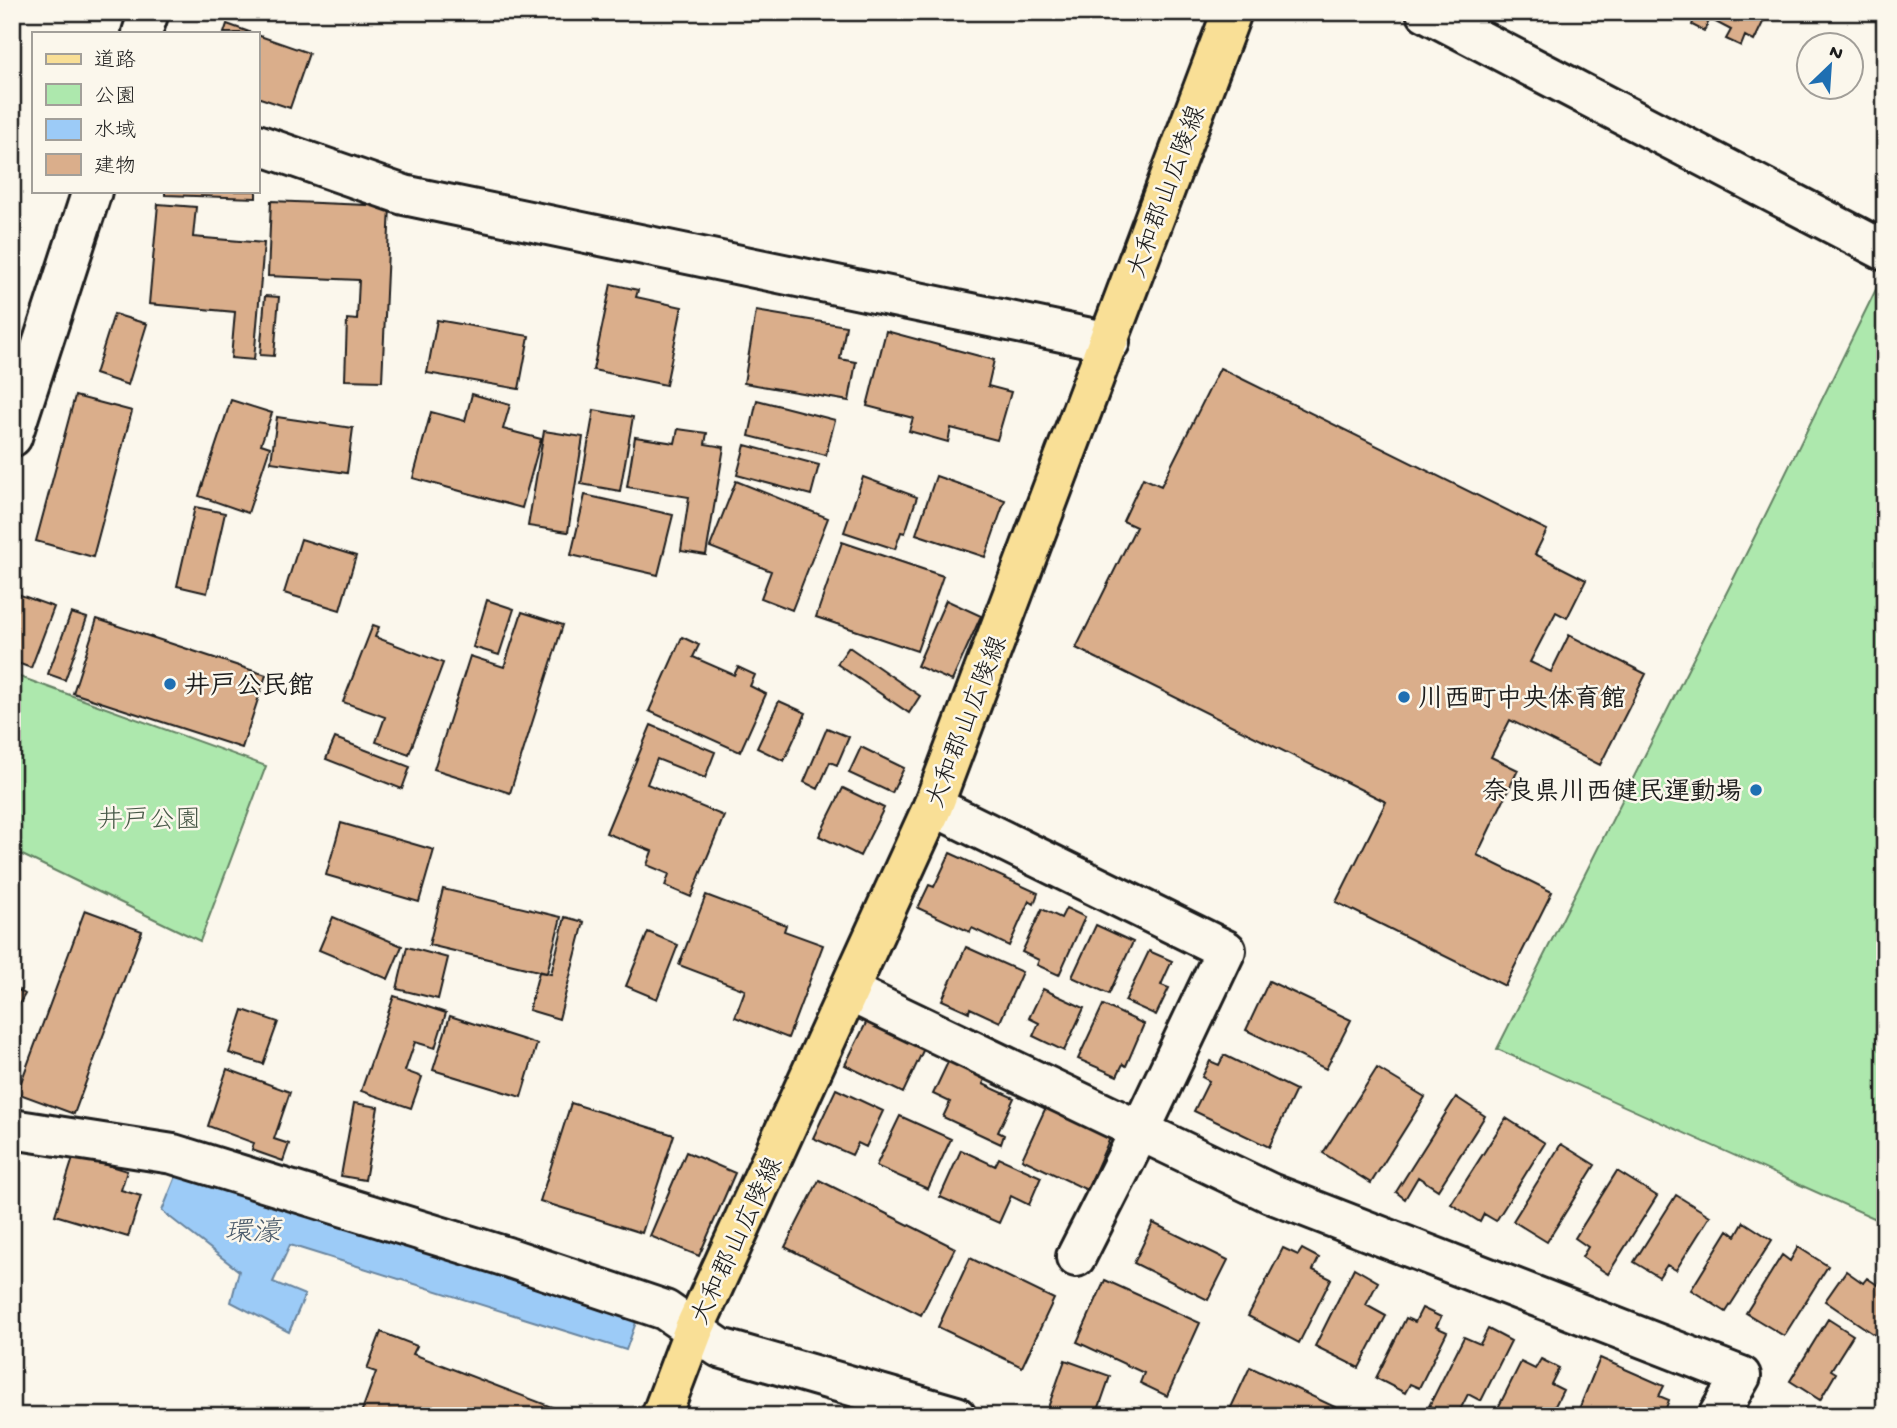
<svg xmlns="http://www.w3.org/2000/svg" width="1897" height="1428" viewBox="0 0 1897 1428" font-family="'Gochi Hand','Klee One',sans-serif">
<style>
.green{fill:#ade8ad;stroke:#648264;stroke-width:2}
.water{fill:#9ccbf7;stroke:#69859f;stroke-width:2}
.building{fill:#daae8b;stroke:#1c1c1c;stroke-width:2}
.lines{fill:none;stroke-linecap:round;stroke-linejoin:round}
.minor-casing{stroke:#1c1c1c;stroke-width:44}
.major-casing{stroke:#1c1c1c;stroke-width:44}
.minor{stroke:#fbf7ec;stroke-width:38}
.major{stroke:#f9df96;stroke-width:38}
.poi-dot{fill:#1f6fb2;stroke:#fbf7ec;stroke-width:2.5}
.labels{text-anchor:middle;stroke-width:5;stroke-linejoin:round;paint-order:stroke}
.street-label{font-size:26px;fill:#1c1c1c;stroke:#fbf7ec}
.poi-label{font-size:26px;font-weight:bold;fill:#1c1c1c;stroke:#fbf7ec;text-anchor:start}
.park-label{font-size:26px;fill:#485948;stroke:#fbf7ec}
.water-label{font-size:28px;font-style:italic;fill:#495969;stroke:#fbf7ec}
</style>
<rect width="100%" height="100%" fill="#fbf7ec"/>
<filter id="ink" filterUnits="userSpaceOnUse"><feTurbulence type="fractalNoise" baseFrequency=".0143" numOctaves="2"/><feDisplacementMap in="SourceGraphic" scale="14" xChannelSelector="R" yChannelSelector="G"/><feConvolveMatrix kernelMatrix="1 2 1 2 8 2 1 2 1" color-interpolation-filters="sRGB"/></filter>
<g filter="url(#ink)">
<path class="green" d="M 1885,271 L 1885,1223 L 1497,1049 L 1757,532 Z
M 12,674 L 266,766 L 200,941 L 12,850 Z"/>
<path class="water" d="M 181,1164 L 639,1314 L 626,1350 L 290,1245 L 273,1282 L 305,1295 L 289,1332 L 231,1302 L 239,1271 L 162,1211 Z"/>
<path class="building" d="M 1768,12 L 1754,41 L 1745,36 L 1741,46 L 1726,39 L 1731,30 L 1710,19 L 1704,31 L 1692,25 L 1697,12 Z
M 227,24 L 252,33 L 224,33 Z
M 257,35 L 309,53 L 290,108 L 257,97 Z
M 165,191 L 256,191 L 256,198 L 165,195 Z
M 271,201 L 390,206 L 382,381 L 345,380 L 347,319 L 357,320 L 359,280 L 268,276 Z
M 158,204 L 196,207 L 193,237 L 264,243 L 254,360 L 231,358 L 235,312 L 149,304 Z
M 611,284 L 638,290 L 636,297 L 682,307 L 666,385 L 593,370 Z
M 265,296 L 279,297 L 274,356 L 260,355 Z
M 756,311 L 846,326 L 840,359 L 856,362 L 849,401 L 744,383 Z
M 114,314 L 147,324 L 128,385 L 95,374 Z
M 437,320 L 529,336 L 519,389 L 427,373 Z
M 886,331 L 994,360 L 988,386 L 1011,392 L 997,440 L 951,428 L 948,442 L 909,431 L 913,418 L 867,406 Z
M 1220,368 L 1547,530 L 1535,554 L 1586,580 L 1567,618 L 1556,612 L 1530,662 L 1551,672 L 1569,635 L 1646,674 L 1600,765 L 1510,720 L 1491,757 L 1518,770 L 1477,855 L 1552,892 L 1505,986 L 1336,902 L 1386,802 L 1076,648 L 1136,527 L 1123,521 L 1143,478 L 1161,486 Z
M 472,394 L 510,405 L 503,429 L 541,439 L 522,508 L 413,478 L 431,412 L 465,421 Z
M 75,396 L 132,411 L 93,557 L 36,541 Z
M 231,400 L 272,413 L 261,444 L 270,447 L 248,513 L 199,496 Z
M 757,400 L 835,420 L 826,455 L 749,436 Z
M 594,410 L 633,417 L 620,491 L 581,484 Z
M 277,417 L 353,428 L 347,473 L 271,462 Z
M 678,429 L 707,433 L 705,444 L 724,447 L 706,555 L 681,551 L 689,497 L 627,487 L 635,437 L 675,443 Z
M 544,431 L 583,437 L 568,532 L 528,526 Z
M 745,445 L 819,465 L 811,495 L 737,475 Z
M 936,476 L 1005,500 L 985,557 L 916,534 Z
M 863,477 L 917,497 L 905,533 L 901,532 L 895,549 L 844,532 Z
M 736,481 L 828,518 L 792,610 L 761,598 L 771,571 L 710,547 Z
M 585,495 L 673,515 L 658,575 L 571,555 Z
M 195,507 L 225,513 L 207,593 L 177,586 Z
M 301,539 L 356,556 L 340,610 L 284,593 Z
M 842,542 L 943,576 L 917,651 L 816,617 Z
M 12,592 L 54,607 L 31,668 L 12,661 Z
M 487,600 L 514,609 L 499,655 L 473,647 Z
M 946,600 L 981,616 L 952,681 L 917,666 Z
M 522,612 L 563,625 L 510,793 L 434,769 L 470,656 L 504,667 Z
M 71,613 L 87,618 L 65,680 L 48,674 Z
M 97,619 L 266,675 L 242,748 L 73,693 Z
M 373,625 L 379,627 L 375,637 L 443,663 L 409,754 L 376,742 L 385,717 L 343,702 Z
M 682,637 L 699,645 L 693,657 L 734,675 L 738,667 L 755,675 L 750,686 L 766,694 L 740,752 L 649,711 Z
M 849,647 L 920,696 L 909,713 L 837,664 Z
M 779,701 L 806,713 L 784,761 L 757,748 Z
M 651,725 L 715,752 L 705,778 L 657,759 L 647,784 L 724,816 L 691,897 L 665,886 L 669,874 L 647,865 L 652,851 L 606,833 Z
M 827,728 L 849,737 L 837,765 L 830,762 L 818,789 L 804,782 Z
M 335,738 L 410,767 L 402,789 L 326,759 Z
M 861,747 L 904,768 L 892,793 L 849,773 Z
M 843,788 L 884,808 L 860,856 L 819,836 Z
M 341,823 L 434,850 L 419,902 L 326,875 Z
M 950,853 L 1038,893 L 1034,904 L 1029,901 L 1009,946 L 972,928 L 970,932 L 918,908 L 929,885 L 934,887 Z
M 443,889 L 561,917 L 547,973 L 429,945 Z
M 706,895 L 786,925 L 784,931 L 823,945 L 788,1038 L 735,1017 L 745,990 L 679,965 Z
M 1066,908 L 1085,917 L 1059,975 L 1037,965 L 1039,960 L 1022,952 L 1042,909 L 1061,918 Z
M 85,910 L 142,931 L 74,1114 L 17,1093 Z
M 333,917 L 402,946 L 388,979 L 319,950 Z
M 565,917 L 584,922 L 559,1019 L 529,1010 L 539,972 L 551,974 Z
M 1096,925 L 1133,942 L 1109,994 L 1072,977 Z
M 648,932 L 678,945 L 657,999 L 626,986 Z
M 407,947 L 448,958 L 438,999 L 397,989 Z
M 966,947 L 1022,972 L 1000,1022 L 970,1008 L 969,1012 L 942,1000 Z
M 1149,951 L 1172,961 L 1161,985 L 1169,988 L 1156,1015 L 1125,1001 Z
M 1269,981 L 1351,1020 L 1326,1069 L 1246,1030 Z
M 12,986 L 25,994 L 12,1016 Z
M 1043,989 L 1084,1008 L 1064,1051 L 1033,1036 L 1039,1023 L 1029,1018 Z
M 394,996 L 446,1013 L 435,1048 L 415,1042 L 405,1071 L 422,1077 L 411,1108 L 361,1091 Z
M 1103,1005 L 1144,1024 L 1126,1066 L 1123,1064 L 1117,1076 L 1078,1059 Z
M 243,1010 L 278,1022 L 263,1064 L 229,1053 Z
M 450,1016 L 537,1044 L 521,1097 L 433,1070 Z
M 869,1017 L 928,1040 L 903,1093 L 845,1065 Z
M 1224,1055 L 1296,1090 L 1269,1147 L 1194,1111 L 1209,1081 L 1202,1077 L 1210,1061 L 1219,1065 Z
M 949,1060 L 986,1077 L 983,1084 L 1014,1098 L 998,1132 L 1004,1135 L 1001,1144 L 943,1117 L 950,1102 L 933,1094 Z
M 1377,1068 L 1425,1097 L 1371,1183 L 1323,1153 Z
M 227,1069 L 290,1092 L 274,1139 L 289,1144 L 283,1161 L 252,1150 L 254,1143 L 208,1126 Z
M 836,1089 L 883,1111 L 866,1147 L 858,1143 L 852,1155 L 813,1138 Z
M 1456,1097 L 1485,1116 L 1438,1190 L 1418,1177 L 1405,1199 L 1396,1192 Z
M 354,1103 L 378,1107 L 365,1180 L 341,1176 Z
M 571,1103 L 674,1135 L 642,1233 L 540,1201 Z
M 1046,1107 L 1111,1136 L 1087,1190 L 1022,1159 Z
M 900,1116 L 951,1139 L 928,1189 L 876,1166 Z
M 1506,1118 L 1545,1143 L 1496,1221 L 1484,1214 L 1480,1222 L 1451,1204 Z
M 1561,1144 L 1595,1165 L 1547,1242 L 1513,1221 Z
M 961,1150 L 995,1166 L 999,1158 L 1041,1177 L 1029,1205 L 1011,1196 L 999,1223 L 940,1197 Z
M 686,1152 L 735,1173 L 699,1256 L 650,1236 Z
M 74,1155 L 127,1171 L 121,1190 L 141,1196 L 128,1237 L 55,1215 Z
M 1617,1171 L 1657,1196 L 1608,1274 L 1582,1257 L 1588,1247 L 1575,1238 Z
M 819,1180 L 955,1248 L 921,1315 L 785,1247 Z
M 1676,1195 L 1710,1216 L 1676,1270 L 1667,1265 L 1659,1277 L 1634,1262 Z
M 1744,1222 L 1772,1240 L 1726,1312 L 1691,1290 L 1728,1230 L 1736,1236 Z
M 1153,1223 L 1228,1260 L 1208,1300 L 1134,1263 Z
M 1798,1247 L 1828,1266 L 1784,1336 L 1746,1313 L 1782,1255 L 1790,1261 Z
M 1283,1248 L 1298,1255 L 1302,1249 L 1319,1258 L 1313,1270 L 1331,1279 L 1299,1343 L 1248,1316 Z
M 970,1258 L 1054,1299 L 1022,1367 L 938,1327 Z
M 1354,1268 L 1378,1282 L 1366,1305 L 1386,1316 L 1359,1368 L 1315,1346 Z
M 1846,1271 L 1863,1283 L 1867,1278 L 1885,1290 L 1885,1322 L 1875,1335 L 1825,1301 Z
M 1105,1280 L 1200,1323 L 1167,1396 L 1140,1383 L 1144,1373 L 1077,1342 Z
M 1422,1308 L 1441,1317 L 1436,1327 L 1447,1332 L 1419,1388 L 1410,1384 L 1405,1393 L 1376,1378 L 1406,1318 L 1415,1322 Z
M 1828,1319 L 1853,1335 L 1831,1370 L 1836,1373 L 1820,1400 L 1790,1381 Z
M 1488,1329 L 1511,1341 L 1481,1401 L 1468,1394 L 1457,1416 L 1448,1416 L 1429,1406 L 1464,1337 L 1480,1344 Z
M 381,1332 L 417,1346 L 413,1354 L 575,1416 L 360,1416 L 376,1372 L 367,1369 Z
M 1600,1358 L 1664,1386 L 1659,1396 L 1669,1400 L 1663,1416 L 1595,1416 L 1579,1409 Z
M 1541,1359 L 1559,1368 L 1551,1384 L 1563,1390 L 1550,1416 L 1494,1416 L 1521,1362 L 1535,1369 Z
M 1065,1360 L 1110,1376 L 1096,1416 L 1045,1416 Z
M 1250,1367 L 1337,1408 L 1334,1416 L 1227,1416 Z"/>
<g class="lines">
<g class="minor-casing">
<path id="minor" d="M 1426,12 L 1885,251
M 142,33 L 149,12
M 257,144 L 404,195 L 1110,342
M 12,437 L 92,191
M 933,806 L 1226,950 L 1140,1131 L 1076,1257
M 850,992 L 1270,1193 L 1741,1376 L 1718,1416
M 12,1129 L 173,1154 L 507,1257 L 665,1310 L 720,1348 L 956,1416"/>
</g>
<g class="major-casing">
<path id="major" d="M 661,1416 L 694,1329 L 933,806 L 1232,12"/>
</g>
<use href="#minor" class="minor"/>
<use href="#major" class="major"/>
</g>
</g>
<g class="poi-dot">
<circle cx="170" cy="684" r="7"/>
<circle cx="1404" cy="697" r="7"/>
<circle cx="1756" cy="790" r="7"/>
</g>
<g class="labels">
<g class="street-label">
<text transform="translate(1165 191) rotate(-70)" y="9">大和郡山広陵線</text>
<text transform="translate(965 721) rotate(-69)" y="9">大和郡山広陵線</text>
<text transform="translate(735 1240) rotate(-65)" y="9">大和郡山広陵線</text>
</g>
<g class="poi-label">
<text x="184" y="693">井戸公民館</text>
<text x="1418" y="706">川西町中央体育館</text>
<text x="1742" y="799" text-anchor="end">奈良県川西健民運動場</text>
</g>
<g class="park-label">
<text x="149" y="827">井戸公園</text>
</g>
<g class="water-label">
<text x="252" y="1240">環濠</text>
</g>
</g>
<rect width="1897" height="1428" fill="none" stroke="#fbf7ec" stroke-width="42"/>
<rect x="21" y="21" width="1855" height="1386" fill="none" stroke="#1c1c1c" stroke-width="2.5" filter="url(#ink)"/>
<rect x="32" y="32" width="228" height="161" fill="#fbf7ec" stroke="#a29f99" stroke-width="2"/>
<rect x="46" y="54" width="35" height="10" fill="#f9df96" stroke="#a29f99" stroke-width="2"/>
<text x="94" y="66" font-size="21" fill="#1c1c1c">道路</text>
<rect x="46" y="84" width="35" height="21" fill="#ade8ad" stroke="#a29f99" stroke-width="2"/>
<text x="94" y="102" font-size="21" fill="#1c1c1c">公園</text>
<rect x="46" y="119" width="35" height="21" fill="#9ccbf7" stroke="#a29f99" stroke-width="2"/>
<text x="94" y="136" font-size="21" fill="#1c1c1c">水域</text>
<rect x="46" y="154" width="35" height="21" fill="#daae8b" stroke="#a29f99" stroke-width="2"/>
<text x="94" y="172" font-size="21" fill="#1c1c1c">建物</text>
<g transform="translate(1830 66) rotate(25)"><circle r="33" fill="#fbf7ec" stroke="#a29f99" stroke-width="2"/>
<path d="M0-5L12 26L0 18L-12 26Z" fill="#1f6fb2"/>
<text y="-10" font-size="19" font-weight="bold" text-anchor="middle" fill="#1c1c1c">N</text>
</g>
</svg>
